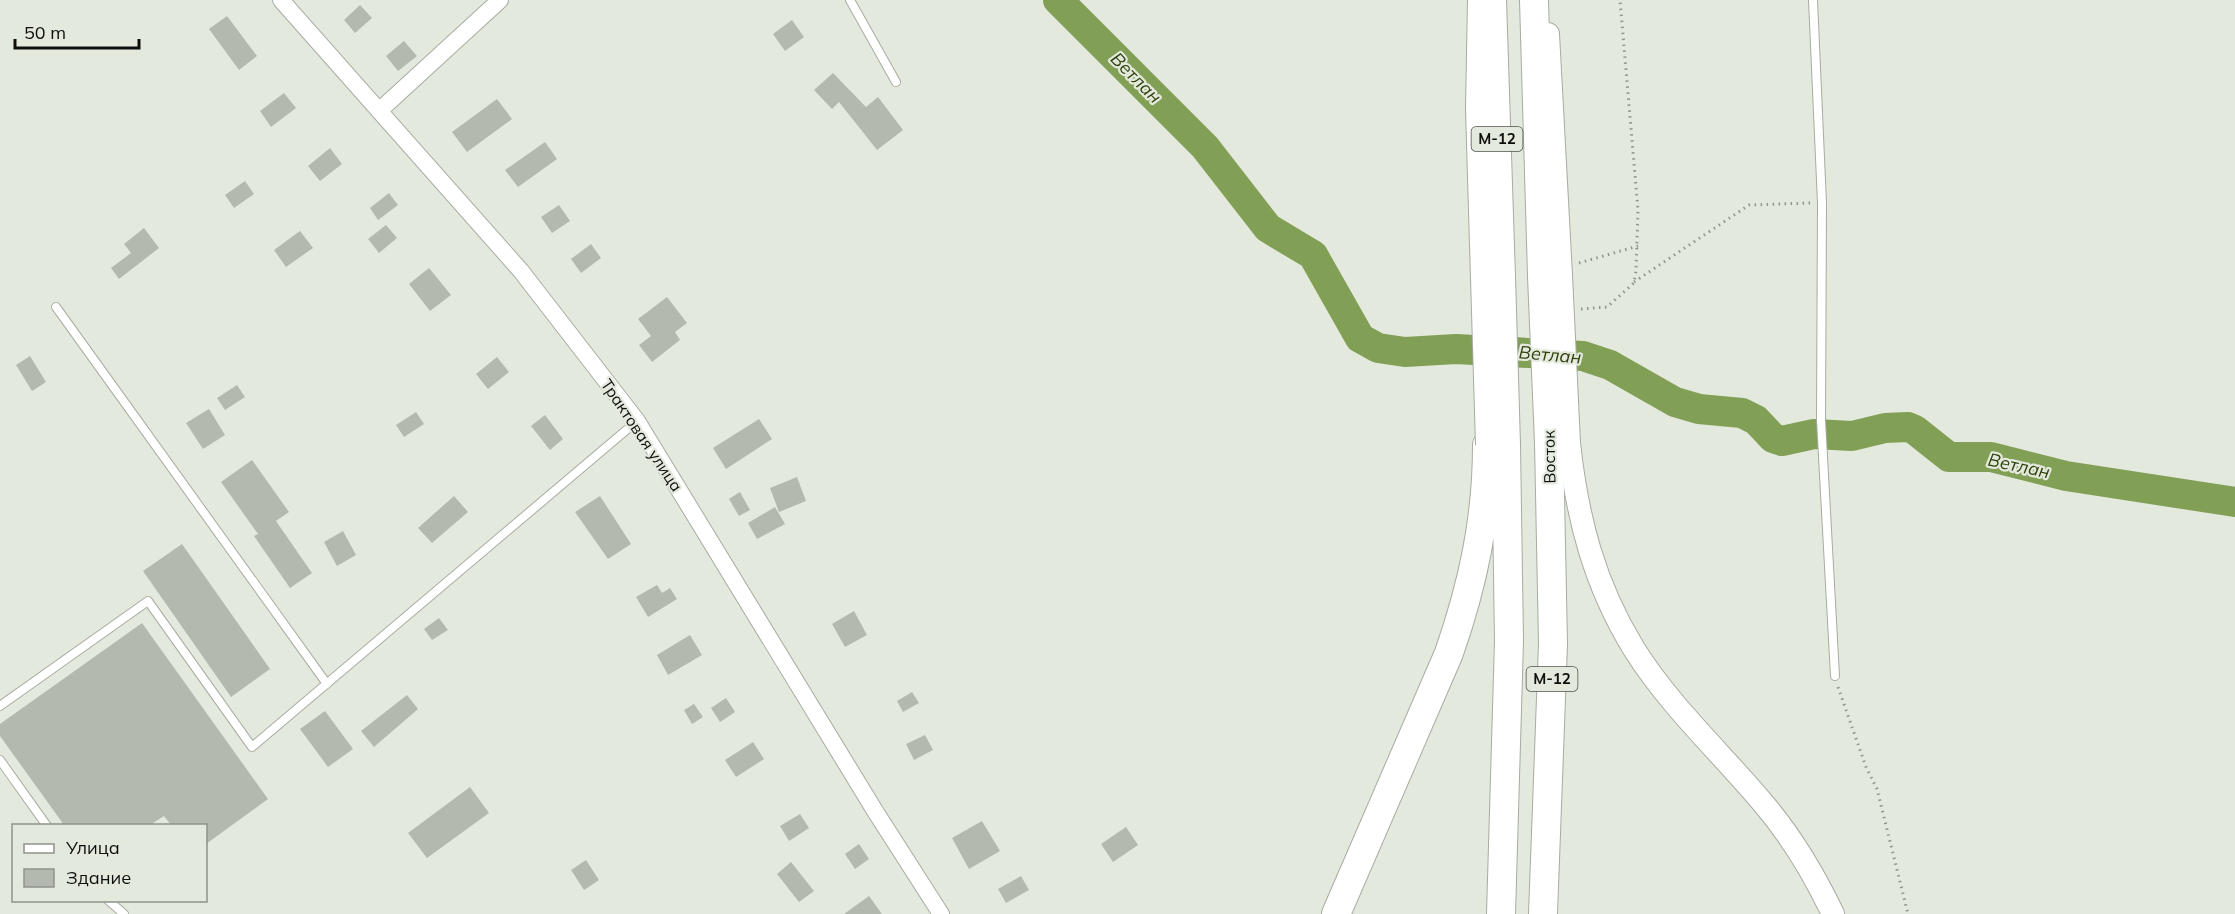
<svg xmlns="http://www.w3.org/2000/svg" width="2235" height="914" viewBox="0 0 2235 914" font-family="Mulish,sans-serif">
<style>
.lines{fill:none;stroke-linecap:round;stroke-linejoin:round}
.river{stroke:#819f55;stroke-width:30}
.building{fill:#b4b9af}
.lane-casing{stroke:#a7aca1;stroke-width:10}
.street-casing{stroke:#a7aca1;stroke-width:18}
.secondary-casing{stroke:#a7aca1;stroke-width:24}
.highway-casing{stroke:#a7aca1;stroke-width:30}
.path{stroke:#92958d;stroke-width:3;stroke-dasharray:1.5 4.5;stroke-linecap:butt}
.lane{stroke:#fff;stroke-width:8}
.street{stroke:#fff;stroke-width:16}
.secondary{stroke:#fff;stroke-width:22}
.highway{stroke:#fff;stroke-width:28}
.secondary-bridge-casing{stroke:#a7aca1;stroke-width:24;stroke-linecap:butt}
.highway-bridge-casing{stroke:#a7aca1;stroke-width:30;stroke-linecap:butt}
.secondary-bridge{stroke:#fff;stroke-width:22}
.highway-bridge{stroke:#fff;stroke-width:28}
.labels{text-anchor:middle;stroke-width:4.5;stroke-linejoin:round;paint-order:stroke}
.shield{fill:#e4e9de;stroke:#4e504b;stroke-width:1.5}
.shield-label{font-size:15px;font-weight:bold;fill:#0e0f0c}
.street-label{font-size:16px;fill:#0e0f0c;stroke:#e4e9de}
.water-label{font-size:18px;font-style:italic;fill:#2e410a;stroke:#e4e9de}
</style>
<rect width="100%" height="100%" fill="#e4e9de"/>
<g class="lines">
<path class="river" d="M 1058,0 L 1205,147 L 1268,228 L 1313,255 L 1360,338 L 1378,348 L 1405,352 L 1456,349 L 1583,356 L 1610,365 L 1675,402 L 1699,409 L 1742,413 L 1756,420 L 1773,438 L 1782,441 L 1814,434 L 1852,436 L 1885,428 L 1908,427 L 1915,430 L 1949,457 L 1991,457 L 2066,476 L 2235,502"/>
</g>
<path class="building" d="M 360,5 L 372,18 L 355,33 L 344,20 Z
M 227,16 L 257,56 L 239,70 L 209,29 Z
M 792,20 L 804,37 L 785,51 L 773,34 Z
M 404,41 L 417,56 L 398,71 L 386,56 Z
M 833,73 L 866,107 L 878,97 L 903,130 L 877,150 L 839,102 L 832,109 L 814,90 Z
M 284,93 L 296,108 L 271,127 L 260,111 Z
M 497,99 L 512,119 L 467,152 L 452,132 Z
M 545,142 L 557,159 L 518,187 L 505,170 Z
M 330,148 L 342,164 L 320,181 L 308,166 Z
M 245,181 L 254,194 L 234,208 L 225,195 Z
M 389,193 L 398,205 L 378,220 L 370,208 Z
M 559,205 L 570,221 L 552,233 L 541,217 Z
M 386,225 L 397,238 L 379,253 L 368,239 Z
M 144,228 L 159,248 L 119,279 L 111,268 L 131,253 L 124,244 Z
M 300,231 L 313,248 L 286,267 L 274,250 Z
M 591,244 L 601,258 L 581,273 L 571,259 Z
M 429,268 L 451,295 L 430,311 L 409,284 Z
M 667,297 L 687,323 L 675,332 L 680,340 L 652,362 L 639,345 L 651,336 L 638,319 Z
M 30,356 L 46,382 L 32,391 L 16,365 Z
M 497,357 L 509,372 L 488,389 L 476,374 Z
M 237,385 L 245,397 L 225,410 L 217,398 Z
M 209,409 L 225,435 L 203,449 L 186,423 Z
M 416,412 L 424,424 L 404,437 L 396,425 Z
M 545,415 L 563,439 L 550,450 L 531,426 Z
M 759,419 L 772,439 L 726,469 L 713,448 Z
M 252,460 L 289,512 L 276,521 L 312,573 L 290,588 L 254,536 L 258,534 L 221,482 Z
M 797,477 L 806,501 L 779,512 L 770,488 Z
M 740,492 L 750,510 L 739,516 L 729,499 Z
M 454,496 L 468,512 L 432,543 L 418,528 Z
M 600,496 L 631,544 L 608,559 L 575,512 Z
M 775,507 L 785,524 L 757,539 L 748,523 Z
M 343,531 L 356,555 L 337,566 L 324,542 Z
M 182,544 L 270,669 L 231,697 L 143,571 Z
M 657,585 L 662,593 L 670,588 L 677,599 L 648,617 L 636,597 Z
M 854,611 L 867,635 L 845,647 L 832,624 Z
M 439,618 L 448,630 L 432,640 L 424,629 Z
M 142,623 L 268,799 L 206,844 L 206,825 L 171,825 L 164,816 L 150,825 L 64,825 L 0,736 L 0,724 Z
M 690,635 L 702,655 L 668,675 L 657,655 Z
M 912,692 L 919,703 L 903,712 L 897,701 Z
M 407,695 L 418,709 L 374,747 L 361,731 Z
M 726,698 L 735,712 L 720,722 L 711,708 Z
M 694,704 L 703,717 L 692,724 L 684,710 Z
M 325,711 L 353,749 L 328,767 L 300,729 Z
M 925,735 L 933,750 L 914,760 L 906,744 Z
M 753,742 L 764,759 L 736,777 L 725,760 Z
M 470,787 L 489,813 L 427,858 L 408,833 Z
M 800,814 L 809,828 L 789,841 L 780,826 Z
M 982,821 L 1000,851 L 969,869 L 952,838 Z
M 1126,827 L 1138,845 L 1113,862 L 1101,844 Z
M 859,844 L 869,859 L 855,869 L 845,854 Z
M 586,860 L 599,880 L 584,890 L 571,870 Z
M 791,862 L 814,891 L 799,902 L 777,874 Z
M 1021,876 L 1029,890 L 1006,903 L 998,889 Z
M 869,896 L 882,914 L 844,914 Z"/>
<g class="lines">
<g class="lane-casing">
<path id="lane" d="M 850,0 L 896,82
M 1813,0 L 1822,203 L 1821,420 L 1835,676
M 56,307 L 327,684
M 0,706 L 148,601 L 252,747 L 637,421
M 0,760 L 47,826
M 108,900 L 124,914"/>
</g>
<g class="street-casing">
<path id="street" d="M 281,0 L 521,271 L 637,421 L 875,811 L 941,914
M 379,111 L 500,0"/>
</g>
<g class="secondary-casing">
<path id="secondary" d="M 1479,0 L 1477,109 L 1482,278
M 1548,34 L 1561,275
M 1569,443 C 1577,517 1594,584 1634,649 C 1669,705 1720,752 1763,803 C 1791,836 1814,874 1833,914"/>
</g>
<g class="highway-casing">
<path id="highway" d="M 1492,0 L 1501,277
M 1534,0 L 1542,276
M 1336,914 L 1449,653 C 1473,584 1487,519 1487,445
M 1501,914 L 1509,641 L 1506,445
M 1543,914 L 1553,644 L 1549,443"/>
</g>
<path class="path" d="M 1579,263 L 1638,246
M 1634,282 L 1749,205 L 1811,203
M 1581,309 L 1607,307 L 1634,283 L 1636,271 L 1638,210 L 1620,0
M 1838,687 L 1866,767 L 1877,789 L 1908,914"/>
<use href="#lane" class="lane"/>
<use href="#street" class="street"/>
<use href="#secondary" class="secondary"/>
<use href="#highway" class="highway"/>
<g class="secondary-bridge-casing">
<path id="secondary-bridge" d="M 1561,275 L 1569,443
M 1482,278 L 1487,445"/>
</g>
<g class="highway-bridge-casing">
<path id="highway-bridge" d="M 1542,276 L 1549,443
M 1501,277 L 1506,445"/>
</g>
<use href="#secondary-bridge" class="secondary-bridge"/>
<use href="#highway-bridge" class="highway-bridge"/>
</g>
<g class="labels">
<g class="shield">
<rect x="1471.5" y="127" width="51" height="24" rx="4.5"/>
<rect x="1526.5" y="667" width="51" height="24" rx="4.5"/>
</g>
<g class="shield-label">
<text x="1497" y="144">М-12</text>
<text x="1552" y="684">М-12</text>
</g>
<g class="street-label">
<text transform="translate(642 435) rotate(56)" y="6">Трактовая улица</text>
<text transform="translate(1549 457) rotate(-91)" y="6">Восток</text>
</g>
<g class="water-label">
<text transform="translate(1136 78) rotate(45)" y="6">Ветлан</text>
<text transform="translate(1550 355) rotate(5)" y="6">Ветлан</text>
<text transform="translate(2019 466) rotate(12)" y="6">Ветлан</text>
</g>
</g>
<rect x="12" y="824" width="195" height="78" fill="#e4e9de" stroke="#8e928a" stroke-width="1.5"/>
<rect x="24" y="844" width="30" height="9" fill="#ffffff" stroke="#8e928a" stroke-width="1.5"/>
<text x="66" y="854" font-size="18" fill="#0e0f0c">Улица</text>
<rect x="24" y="869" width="30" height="18" fill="#b4b9af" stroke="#8e928a" stroke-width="1.5"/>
<text x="66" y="884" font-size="18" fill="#0e0f0c">Здание</text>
<path d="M15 39v9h124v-9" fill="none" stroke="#0e0f0c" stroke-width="3"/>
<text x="24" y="39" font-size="18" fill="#0e0f0c" stroke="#e4e9de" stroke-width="4.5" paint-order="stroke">50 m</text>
</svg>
